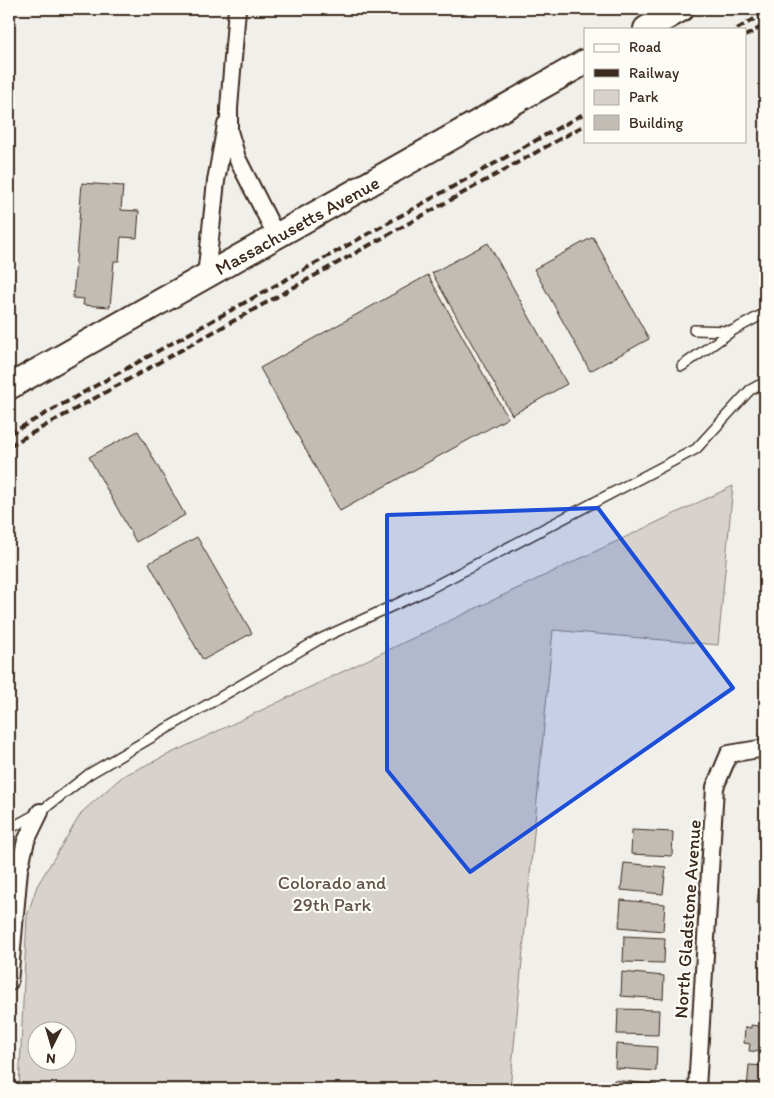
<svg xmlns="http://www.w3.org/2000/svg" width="774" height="1098" viewBox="0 0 774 1098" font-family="Itim,sans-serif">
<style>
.green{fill:#d7d2cc;stroke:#897e75;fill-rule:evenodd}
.building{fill:#c1bcb4;stroke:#3b2a1e}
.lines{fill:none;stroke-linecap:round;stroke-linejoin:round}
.service-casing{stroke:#3b2a1e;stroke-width:12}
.minor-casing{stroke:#3b2a1e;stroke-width:20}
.secondary-casing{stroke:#3b2a1e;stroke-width:28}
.service{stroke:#fdfcf7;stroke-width:9}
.minor{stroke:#fdfcf7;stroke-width:16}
.secondary{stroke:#fdfcf7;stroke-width:24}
.rail{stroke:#3b2a1e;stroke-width:4;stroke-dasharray:8 4;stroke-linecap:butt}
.marked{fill:#1d4ed8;fill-opacity:0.2;stroke:#1d4ed8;stroke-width:4;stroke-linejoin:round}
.labels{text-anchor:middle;stroke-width:4.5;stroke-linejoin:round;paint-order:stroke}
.street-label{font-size:19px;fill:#3b2a1e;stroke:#fdfcf7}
.park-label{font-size:19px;fill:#62544a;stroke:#fdfcf7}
</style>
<rect width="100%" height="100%" fill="#f1efea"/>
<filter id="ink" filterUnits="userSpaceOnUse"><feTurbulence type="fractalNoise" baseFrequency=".02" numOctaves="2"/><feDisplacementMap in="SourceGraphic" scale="10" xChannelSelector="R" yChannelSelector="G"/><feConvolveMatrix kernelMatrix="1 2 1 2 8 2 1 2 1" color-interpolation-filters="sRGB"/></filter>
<g filter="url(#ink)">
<path class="green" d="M 733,486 L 718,645 L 553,630 L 510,1089 L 19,1089 L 27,916 L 37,886 L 82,812 L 123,776 ZM 38,1030 L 68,1030 L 68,1060 L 38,1060 Z"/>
<path class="building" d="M 82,183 L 123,186 L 121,210 L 139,211 L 137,238 L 121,237 L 119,261 L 114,261 L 110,307 L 83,305 L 84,299 L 73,298 Z
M 593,237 L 649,339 L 590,371 L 534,269 Z
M 488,243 L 567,384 L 512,415 L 432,273 Z
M 428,275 L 508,418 L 340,511 L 260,368 Z
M 138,431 L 185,515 L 136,542 L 89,457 Z
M 197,537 L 252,633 L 203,660 L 149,563 Z
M 632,830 L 673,832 L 672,856 L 631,854 Z
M 624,863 L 666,867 L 663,894 L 621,890 Z
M 759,887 L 765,888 L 765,904 L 757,903 Z
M 621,900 L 665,904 L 663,931 L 619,927 Z
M 764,913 L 765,913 L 765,945 L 761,945 Z
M 624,936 L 665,938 L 664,963 L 623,962 Z
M 622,972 L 664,976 L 663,999 L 621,996 Z
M 618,1009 L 659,1010 L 658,1035 L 617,1034 Z
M 751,1025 L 765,1027 L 765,1052 L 749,1051 L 750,1044 L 744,1043 L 745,1027 L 751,1028 Z
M 616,1044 L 657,1047 L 656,1071 L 615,1068 Z
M 749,1065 L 765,1066 L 765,1089 L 747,1089 Z
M 614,1080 L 657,1085 L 657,1089 L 614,1089 Z"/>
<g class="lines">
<g class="service-casing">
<path id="service" d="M 732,331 L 765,313
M 682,366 L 732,331 L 694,330
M 9,829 L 40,812 L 89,774 L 318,640 L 425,591 L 696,449 L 750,390 L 765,382"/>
</g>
<g class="minor-casing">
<path id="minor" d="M 237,9 L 229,108 L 229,131 L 237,158 L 277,237
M 206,277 L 216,181 L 226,125
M 9,982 L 19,869 L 26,841 L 40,812
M 697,1089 L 715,787 L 729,754 L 765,748"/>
</g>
<g class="secondary-casing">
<path id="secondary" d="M 646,29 L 681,9
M 9,387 L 585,62"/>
</g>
<use href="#service" class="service"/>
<use href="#minor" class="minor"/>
<use href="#secondary" class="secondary"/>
<path class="rail" d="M 737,29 L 765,13
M 745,36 L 765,25
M 9,434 L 585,113
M 9,446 L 585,125"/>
</g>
</g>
<path class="marked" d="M 598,508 L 733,688 L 470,872 L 387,770 L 387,515 Z"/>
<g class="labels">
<g class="street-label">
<text transform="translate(297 225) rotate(-29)" y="7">Massachusetts Avenue</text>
<text transform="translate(687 919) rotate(-86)" y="7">North Gladstone Avenue</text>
</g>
<g class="park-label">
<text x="332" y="889">Colorado and<tspan x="332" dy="22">29th Park</tspan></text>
</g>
</g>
<rect width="774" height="1098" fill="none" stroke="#fdfcf7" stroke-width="30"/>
<rect x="15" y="15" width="744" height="1068" fill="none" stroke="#3b2a1e" stroke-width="2" filter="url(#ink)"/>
<rect x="584" y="28" width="162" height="115" fill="#fdfcf7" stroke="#afa8a0"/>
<rect x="594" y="44" width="25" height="8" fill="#fdfcf7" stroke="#afa8a0"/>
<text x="629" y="52" font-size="15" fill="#3b2a1e">Road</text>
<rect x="594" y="69" width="25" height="8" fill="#3b2a1e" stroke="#afa8a0"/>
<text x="629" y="78" font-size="15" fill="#3b2a1e">Railway</text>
<rect x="594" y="90" width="25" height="15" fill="#d7d2cc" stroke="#afa8a0"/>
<text x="629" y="102" font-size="15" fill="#3b2a1e">Park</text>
<rect x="594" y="115" width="25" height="15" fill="#c1bcb4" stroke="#afa8a0"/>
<text x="629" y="128" font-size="15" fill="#3b2a1e">Building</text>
<g transform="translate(52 1046) rotate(185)"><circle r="24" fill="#fdfcf7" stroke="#afa8a0"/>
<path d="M0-4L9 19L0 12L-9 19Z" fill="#3b2a1e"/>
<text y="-8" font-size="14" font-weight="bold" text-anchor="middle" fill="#3b2a1e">N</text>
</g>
</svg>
